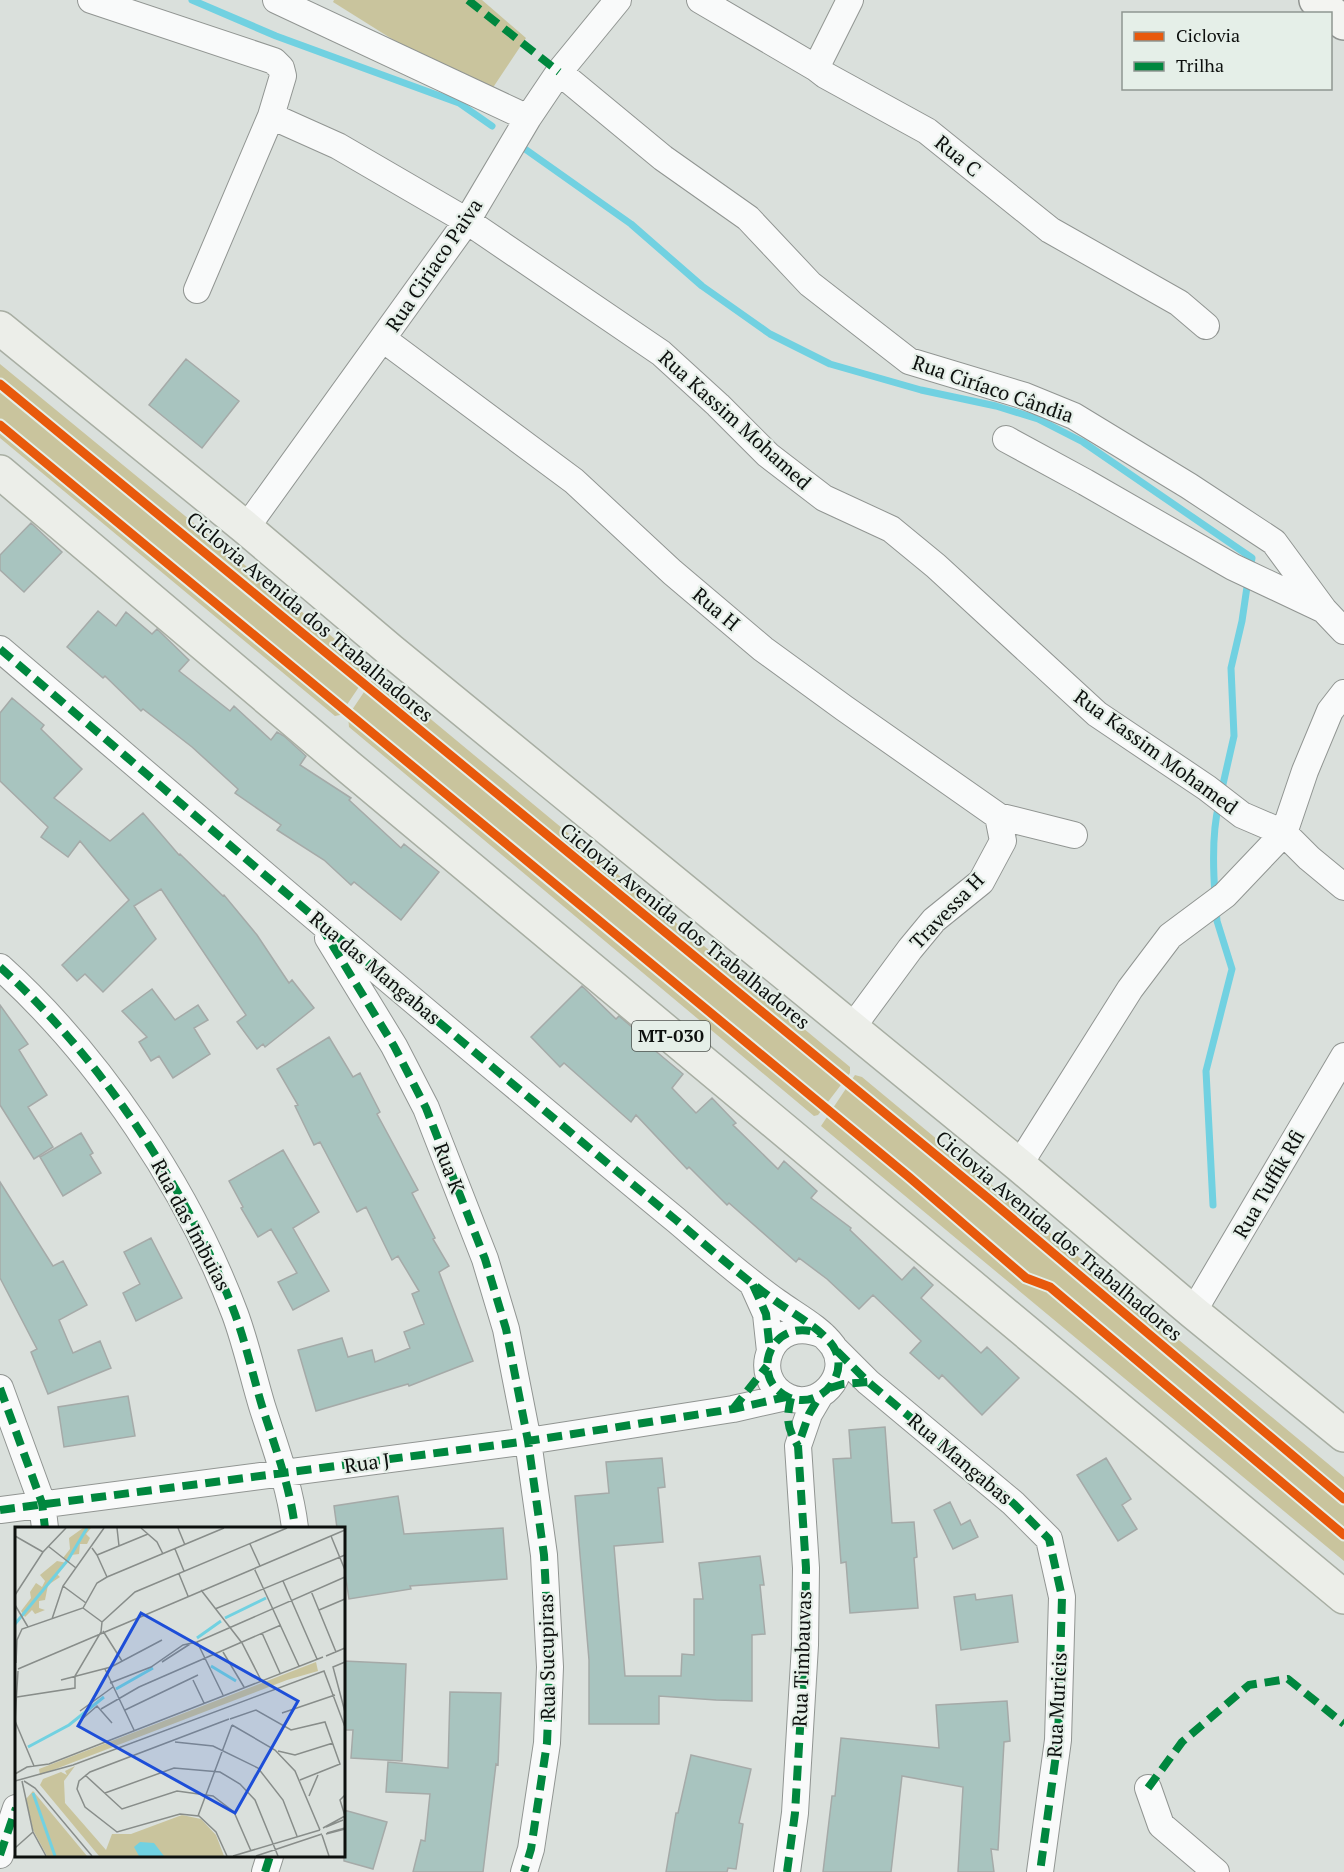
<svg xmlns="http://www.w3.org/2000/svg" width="1344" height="1872" viewBox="0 0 1344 1872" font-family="'PT Serif',serif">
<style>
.green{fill:#c9c49d}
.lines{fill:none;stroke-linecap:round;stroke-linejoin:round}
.stream{stroke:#71d1e1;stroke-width:7}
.building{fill:#a8c4bf;stroke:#a5aaa8;stroke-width:1.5}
.street-casing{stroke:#919592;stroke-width:28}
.secondary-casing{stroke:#919592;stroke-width:36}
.primary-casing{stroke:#a8aea3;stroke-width:36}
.street{stroke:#f9fafa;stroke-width:26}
.secondary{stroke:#f3f4f1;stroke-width:33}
.primary{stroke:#eceee9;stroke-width:33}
.quiet{stroke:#00873e;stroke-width:8;stroke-dasharray:15 8;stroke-linecap:butt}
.cycleway-casing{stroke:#e5efe8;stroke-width:13}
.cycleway{stroke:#e8590c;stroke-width:9}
.labels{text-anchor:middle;stroke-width:4.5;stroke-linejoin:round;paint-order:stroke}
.shield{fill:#e5efe8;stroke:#4e534f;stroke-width:1.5}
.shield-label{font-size:18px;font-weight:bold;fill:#0d100e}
.street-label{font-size:20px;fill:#0d100e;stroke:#e5efe8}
.inset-river{fill:none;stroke:#71d1e1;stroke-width:3}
.inset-road{fill:none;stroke:#888d8a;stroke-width:1.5}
.view{fill:#1d4ed8;fill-opacity:0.15;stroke:#1d4ed8;stroke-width:3}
.inset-edge{fill:none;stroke:#0d100e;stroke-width:3}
</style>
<rect width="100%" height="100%" fill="#dae0dc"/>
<path class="green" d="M 334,0 L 482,0 L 526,38 L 486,98 L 333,2 Z
M 0,364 L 369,667 L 369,672 L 340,715 L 335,716 L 0,438 Z
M 374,677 L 380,677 L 850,1067 L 850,1073 L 818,1115 L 814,1116 L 349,727 L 348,716 Z
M 855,1075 L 862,1077 L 1344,1477 L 1344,1561 L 821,1126 Z"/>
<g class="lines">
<path class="stream" d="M 192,0 L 276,36 L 459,103 L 492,126
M 525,149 L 631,224 L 702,286 L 770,334 L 830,364 L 921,390 L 996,406 L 1038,419 L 1083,442 L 1252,558 L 1250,569
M 1221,793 L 1234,736 L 1231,668 L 1242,621 L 1248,580
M 1215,895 C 1213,867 1212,831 1219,804
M 1213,1205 L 1206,1071 L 1232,969 L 1217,921 L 1216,909"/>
</g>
<path class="building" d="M 186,359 L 239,401 L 202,448 L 149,405 Z
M 31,523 L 62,552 L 24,592 L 0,570 L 0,555 Z
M 98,611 L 116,626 L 126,612 L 152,634 L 157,629 L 189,660 L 179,671 L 230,711 L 234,706 L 271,740 L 277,732 L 284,736 L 306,756 L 300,765 L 351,798 L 349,800 L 401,848 L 404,844 L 439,872 L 401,920 L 354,882 L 351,885 L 324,860 L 277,830 L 281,825 L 235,793 L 238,789 L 192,747 L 143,709 L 141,711 L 105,676 L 103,678 L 67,647 Z
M 12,698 L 44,725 L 41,729 L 82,769 L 54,798 L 110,841 L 143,813 L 179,855 L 180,854 L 223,896 L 224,895 L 257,935 L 289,983 L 292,980 L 314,1008 L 265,1047 L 263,1044 L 257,1049 L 237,1022 L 246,1015 L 161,889 L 134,906 L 156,939 L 103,992 L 85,974 L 77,981 L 62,965 L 129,900 L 80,841 L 68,857 L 41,837 L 48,827 L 0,781 L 0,713 Z
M 582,986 L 616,1019 L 619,1016 L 654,1046 L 652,1048 L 683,1074 L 672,1088 L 696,1113 L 712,1098 L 736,1123 L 733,1125 L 778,1169 L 784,1161 L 817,1191 L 811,1198 L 851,1228 L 850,1230 L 902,1280 L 914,1267 L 933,1285 L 921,1298 L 981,1353 L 987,1347 L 1019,1378 L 982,1415 L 942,1375 L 939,1379 L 910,1353 L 921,1341 L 873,1295 L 859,1309 L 827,1279 L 799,1258 L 796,1262 L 729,1203 L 727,1205 L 689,1167 L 687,1169 L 636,1115 L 631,1122 L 564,1063 L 560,1067 L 531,1037 Z
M 152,989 L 175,1020 L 198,1005 L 208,1020 L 194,1028 L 210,1054 L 173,1078 L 159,1056 L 151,1061 L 139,1042 L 147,1037 L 122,1011 Z
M 0,1005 L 28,1044 L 19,1050 L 47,1095 L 28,1107 L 53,1147 L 34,1159 L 0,1105 Z
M 329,1037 L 353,1077 L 360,1073 L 380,1112 L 377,1114 L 418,1190 L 412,1193 L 435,1238 L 433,1239 L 449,1266 L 439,1272 L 473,1361 L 409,1386 L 408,1384 L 316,1411 L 298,1350 L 342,1338 L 348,1357 L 372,1350 L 375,1362 L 410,1348 L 404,1332 L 424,1324 L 412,1294 L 419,1291 L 398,1256 L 392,1260 L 366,1207 L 357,1212 L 320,1142 L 314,1145 L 295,1106 L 298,1105 L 277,1069 Z
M 81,1133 L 93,1153 L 90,1155 L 101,1173 L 63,1196 L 40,1157 Z
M 283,1150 L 319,1212 L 293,1228 L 329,1291 L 293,1310 L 278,1282 L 297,1273 L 271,1229 L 258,1237 L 241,1208 L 243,1207 L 229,1181 Z
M 0,1182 L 53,1266 L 63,1261 L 87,1305 L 59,1320 L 73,1353 L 100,1341 L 111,1368 L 48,1394 L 31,1352 L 37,1349 L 0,1278 Z
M 151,1238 L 182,1298 L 136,1321 L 123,1293 L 140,1284 L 124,1252 Z
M 128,1396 L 135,1436 L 64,1447 L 58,1407 Z
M 885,1427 L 892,1523 L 914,1522 L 917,1557 L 914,1558 L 918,1608 L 850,1613 L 846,1562 L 841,1563 L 833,1459 L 851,1458 L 849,1430 Z
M 662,1458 L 665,1487 L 658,1488 L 663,1542 L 614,1546 L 625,1676 L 681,1676 L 682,1654 L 694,1655 L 694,1599 L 703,1599 L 699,1563 L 760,1556 L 764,1585 L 760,1585 L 765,1634 L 752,1635 L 752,1701 L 716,1700 L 659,1696 L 659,1724 L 589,1724 L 589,1660 L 575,1496 L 609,1493 L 606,1462 Z
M 1106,1458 L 1131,1499 L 1122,1505 L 1137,1529 L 1118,1541 L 1077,1475 Z
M 398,1496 L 404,1534 L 503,1528 L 507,1579 L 410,1586 L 411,1589 L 349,1599 L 344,1567 L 344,1528 L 337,1528 L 334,1506 Z
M 950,1502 L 961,1525 L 970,1520 L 978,1537 L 953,1549 L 934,1510 Z
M 975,1594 L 976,1600 L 1012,1595 L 1018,1642 L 961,1650 L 954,1597 Z
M 344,1661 L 406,1664 L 402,1761 L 351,1758 L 353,1730 L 344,1730 Z
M 450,1692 L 501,1693 L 498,1765 L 496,1764 L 483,1872 L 413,1872 L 421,1840 L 425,1841 L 430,1794 L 386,1792 L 388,1762 L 448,1768 Z
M 1007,1701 L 1010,1741 L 1004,1742 L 998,1850 L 991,1849 L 994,1872 L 958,1872 L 963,1787 L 902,1776 L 891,1872 L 823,1872 L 832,1796 L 835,1796 L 841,1738 L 939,1748 L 936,1705 Z
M 691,1755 L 751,1769 L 739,1823 L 743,1824 L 736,1869 L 728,1868 L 727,1872 L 666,1872 L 676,1813 L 678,1813 Z
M 344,1810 L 387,1822 L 373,1869 L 344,1861 Z"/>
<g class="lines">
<g class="street-casing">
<path id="street" d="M 91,0 L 274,61 L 281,68 L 283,76 L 271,116 L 197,290
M 276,0 L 528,118
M 700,0 L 816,68 L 825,75 L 927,131 L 1050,230 L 1179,303 L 1206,326
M 816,68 L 850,0
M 559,72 L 663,158 L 748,218 L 810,284 L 909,361 L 1025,396 L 1074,416 L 1189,486 L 1274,542 L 1324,610 L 1344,631
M 271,116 L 338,146 L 467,221 L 661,353 L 718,405 L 768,455 L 824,498 L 891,529 L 936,566 L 1097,714 L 1207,788 L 1242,815 L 1284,833 L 1309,858 L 1344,887
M 383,339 L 574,481 L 672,572 L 763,649 L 844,708 L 998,816 L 1074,835
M 1006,439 L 1085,482 L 1233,567 L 1322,609
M 246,528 L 467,221 L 528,118 L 559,72 L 618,0
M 0,649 C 175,798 349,948 526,1095 C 576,1137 626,1179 676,1220 C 709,1248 742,1277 777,1302 C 795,1315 820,1328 833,1346 C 852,1375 818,1411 788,1397 C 747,1378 771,1312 823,1335
M 328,938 L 394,1046 L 426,1108 L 485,1259 L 506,1329 L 528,1441 L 544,1555 L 550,1667 L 547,1743 L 531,1849 L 524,1872
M 0,967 C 100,1057 188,1189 235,1314 C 246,1344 253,1376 262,1406 C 275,1447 290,1486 295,1528
M 851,1029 L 910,949 L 934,920 L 981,882 L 1003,841 L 998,816
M 1019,1165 L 1130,989 L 1170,936 L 1225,895 L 1284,833 L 1305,771 L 1330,711 L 1344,693
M 753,1285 L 766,1314 L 770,1351
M 1193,1312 L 1344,1056
M 835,1349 L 868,1382 L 1013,1503 L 1049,1539 L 1062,1597 L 1058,1740 L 1040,1872
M 0,1388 L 42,1503 L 45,1528
M 0,1510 L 528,1441 L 733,1409 L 786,1397
M 1148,1788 L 1161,1825 L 1216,1872
M 0,1855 L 16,1808
M 265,1872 L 270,1856
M 787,1872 L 795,1813 L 805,1645 L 806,1568 L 798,1446 L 809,1414 L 819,1397"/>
</g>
<g class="secondary-casing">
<path id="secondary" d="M 1316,0 L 1344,23"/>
</g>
<g class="primary-casing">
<path id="primary" d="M 0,328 L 246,528 L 390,650 L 1019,1165 L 1193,1312 L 1344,1435
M 0,472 L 350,768 L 1344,1597"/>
</g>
<use href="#street" class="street"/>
<use href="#secondary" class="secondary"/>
<use href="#primary" class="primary"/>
<path class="quiet" d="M 468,0 L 559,72
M 0,649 C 175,798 349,948 526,1095 C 576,1137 626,1179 676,1220 C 709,1248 742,1277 777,1302 C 795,1315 820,1328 833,1346 C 852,1375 818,1411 788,1397 C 747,1378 771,1312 823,1335
M 320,925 L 394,1046 L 426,1108 L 485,1259 L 506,1329 L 528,1441 L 544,1555 L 550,1667 L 547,1743 L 531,1849 L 524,1872
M 0,967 C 100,1057 188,1189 235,1314 C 246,1344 253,1376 262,1406 C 275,1447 290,1486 295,1528
M 753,1285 L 766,1314 L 770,1351
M 837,1351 L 868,1382 L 1013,1503 L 1049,1539 L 1062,1597 L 1058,1740 L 1040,1872
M 0,1388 L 42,1503 L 45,1528
M 830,1388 L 843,1384 L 868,1382
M 791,1398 C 786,1420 787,1427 798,1446
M 733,1409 L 767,1366
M 0,1510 L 528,1441 L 733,1409 L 786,1397
M 1148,1788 L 1182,1742 L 1249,1685 L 1288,1679 L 1344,1724
M 0,1855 L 16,1808
M 265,1872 L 270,1856
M 787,1872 L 795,1813 L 805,1645 L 806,1568 L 798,1446 L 809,1414 L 819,1397"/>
<g class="cycleway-casing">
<path id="cycleway" d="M 0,384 L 989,1199 L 1344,1499
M 0,425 L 909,1177 L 1026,1278 L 1050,1287 L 1344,1535"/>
</g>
<use href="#cycleway" class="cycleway"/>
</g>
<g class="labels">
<rect class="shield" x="632" y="1021" width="78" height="30" rx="4.5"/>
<g class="shield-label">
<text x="671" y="1042">MT-030</text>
</g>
<g class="street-label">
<text transform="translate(958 156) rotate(39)" y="7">Rua C</text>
<text transform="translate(434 265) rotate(-56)" y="7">Rua Ciriaco Paiva</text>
<text transform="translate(993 389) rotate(19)" y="7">Rua Ciríaco Cândia</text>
<text transform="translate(735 420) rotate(42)" y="7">Rua Kassim Mohamed</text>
<text transform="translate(716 609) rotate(40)" y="7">Rua H</text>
<text transform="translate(310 617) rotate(40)" y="7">Ciclovia Avenida dos Trabalhadores</text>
<text transform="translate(1156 752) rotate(36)" y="7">Rua Kassim Mohamed</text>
<text transform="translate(947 911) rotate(-46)" y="7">Travessa H</text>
<text transform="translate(685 926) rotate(39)" y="7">Ciclovia Avenida dos Trabalhadores</text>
<text transform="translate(375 968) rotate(40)" y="7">Rua das Mangabas</text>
<text transform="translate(449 1168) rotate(69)" y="7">Rua K</text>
<text transform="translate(1269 1184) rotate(-60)" y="7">Rua Tuffik Rfi</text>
<text transform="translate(191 1225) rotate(62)" y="7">Rua das Imbuias</text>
<text transform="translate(1059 1236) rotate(40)" y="7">Ciclovia Avenida dos Trabalhadores</text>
<text transform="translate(960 1459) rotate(40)" y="7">Rua Mangabas</text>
<text transform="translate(367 1463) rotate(-8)" y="7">Rua J</text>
<text transform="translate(547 1657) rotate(-91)" y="7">Rua Sucupiras</text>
<text transform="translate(802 1659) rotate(-88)" y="7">Rua Timbauvas</text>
<text transform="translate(1057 1705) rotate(-87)" y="7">Rua Muricis</text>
</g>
</g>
<g transform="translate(15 1527)">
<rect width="330" height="330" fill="#dae0dc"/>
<path d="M 68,1 L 76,1 L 71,7 L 75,11 L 72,17 L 65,17 L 64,27 L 56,28 L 54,35 L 48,31 L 55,22 L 54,11 ZM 42,34 L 52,36 L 42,47 L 45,50 L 33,58 L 30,73 L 24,74 L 24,81 L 30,83 L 20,87 L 17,83 L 10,90 L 6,84 L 16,71 L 15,65 L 21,56 L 27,60 L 30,54 L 25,48 ZM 301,135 L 303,144 L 272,153 L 25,248 L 24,242 ZM 60,239 L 49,254 L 50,276 L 91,323 L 97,307 L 116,307 L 167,288 L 186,292 L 201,308 L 209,329 L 84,329 L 25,258 L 28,252 L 46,245 L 52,248 L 50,244 ZM 18,264 L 72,329 L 32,329 L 18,303 L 11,272 Z" fill="#c9c49d"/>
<path d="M 125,315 L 139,316 L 149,329 L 124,329 L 119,320 Z" fill="#71d1e1"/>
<path class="inset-river" d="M 210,91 L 251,71M 0,97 L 53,33 L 72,1M 182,111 L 206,94M 196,139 L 221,154M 101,162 L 138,141M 13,220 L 54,198 L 89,170M 18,266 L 40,329"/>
<path class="inset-road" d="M 102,1 L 104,19M 126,1 L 142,15 L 148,27M 163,1 L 170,18M 0,9 L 28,25M 316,9 L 330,43M 235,17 L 245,39M 33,19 L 61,41M 77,21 L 82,28 L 133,7M 160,22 L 169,44M 82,28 L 92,50M 239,41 L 284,139M 164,47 L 173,69M 268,54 L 302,132M 48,59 L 71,76M 186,63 L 227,116 L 246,153M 296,64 L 321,125M 0,68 L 28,25 L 51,1M 0,78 L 13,100M 68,81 L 87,95M 200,82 L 330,28M 304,83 L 330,72M 37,92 L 48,59 L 89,1M 87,95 L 120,65 L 272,1M 88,104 L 107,134M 247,106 L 265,146M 182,115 L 208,168M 208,125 L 229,160M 311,129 L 330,121M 147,135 L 175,117M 330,135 L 318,140 L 330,185M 1,136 L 2,113 L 7,102 L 68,81 L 82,56 L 92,50 L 209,1M 3,142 L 330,3M 90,142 L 119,203M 46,153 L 96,140 L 147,113M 178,153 L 189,176M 95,156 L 136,140 L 168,118 L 182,115 L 330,50M 2,170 L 60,161 L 60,149 L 86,105 L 87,95M 86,182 L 124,160 L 266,98M 110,183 L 183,148M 65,184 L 98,160M 267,186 L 320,168M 215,192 L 241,183 L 276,203 L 310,195 L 325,237 L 285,253M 66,193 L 82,179 L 97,196M 0,194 L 19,239M 0,194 L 3,144M 217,198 L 260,223 L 280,244 L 305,303M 160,215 L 198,219 L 243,241 L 268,273 L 282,309M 263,224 L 280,228 L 318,216M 0,247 L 12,240 L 34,237 L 308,130M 70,248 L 107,282 L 162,264 L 198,269 L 219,285 L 236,324M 0,254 L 58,238 L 309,144 L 330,200M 7,254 L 18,305 L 31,329M 9,254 L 20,261 L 77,329M 90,266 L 159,241 L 205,245 L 225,257 L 240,273 L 263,329M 294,269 L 303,248M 183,289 L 217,198M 330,289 L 325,273 L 330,268M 311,300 L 328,293M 308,301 L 330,289M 312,306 L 330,301M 311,307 L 330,302M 307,308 L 314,329M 0,321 L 18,305M 212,329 L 201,305 L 184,289 L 165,287 L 102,305 L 70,280 L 62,262 L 64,254 L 75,245 L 214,192M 218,329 L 305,303M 241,329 L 307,307"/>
<path class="view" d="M 126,86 L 283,174 L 220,286 L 63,199 Z"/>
<rect width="330" height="330" class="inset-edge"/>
</g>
<rect x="1122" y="12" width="210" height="78" fill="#e5efe8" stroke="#8f9691" stroke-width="1.5"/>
<rect x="1134" y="32" width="30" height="9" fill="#e8590c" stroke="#8f9691" stroke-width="1.5"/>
<text x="1176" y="42" font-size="18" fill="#0d100e">Ciclovia</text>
<rect x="1134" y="62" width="30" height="9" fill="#00873e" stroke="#8f9691" stroke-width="1.5"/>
<text x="1176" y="72" font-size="18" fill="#0d100e">Trilha</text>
</svg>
